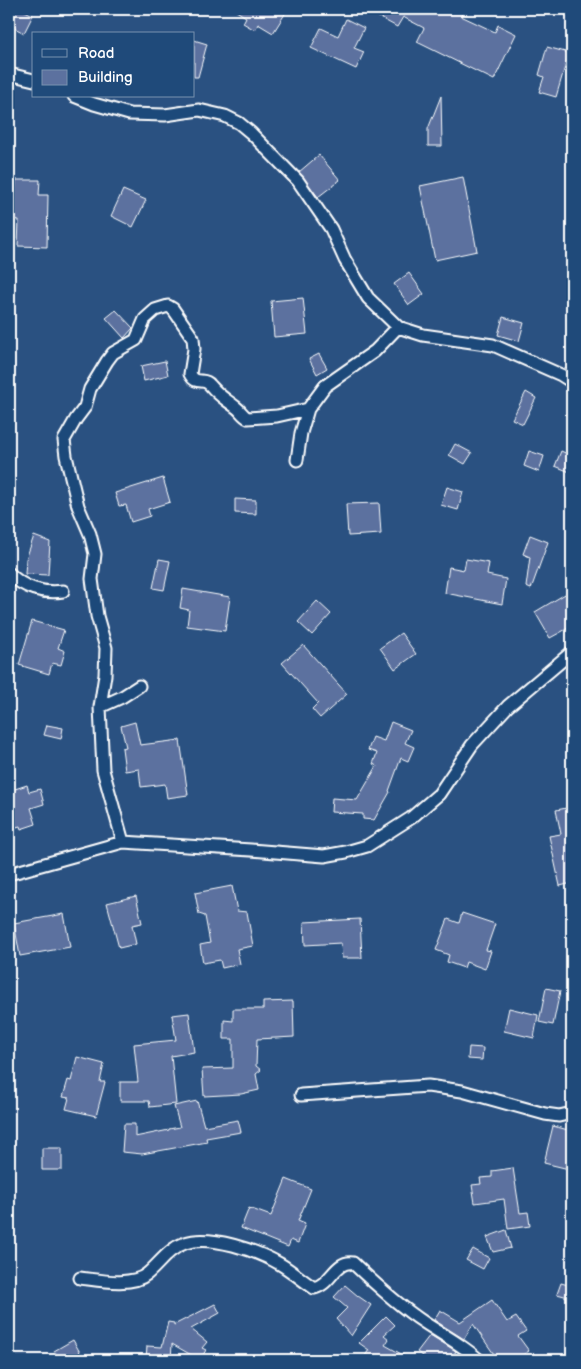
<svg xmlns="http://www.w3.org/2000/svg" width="581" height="1369" viewBox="0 0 581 1369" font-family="'Balsamiq Sans',sans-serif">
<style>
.building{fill:#5c719f;stroke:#fff}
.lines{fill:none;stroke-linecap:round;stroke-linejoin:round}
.minor-casing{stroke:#fff;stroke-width:15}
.minor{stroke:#1f4a7a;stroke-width:11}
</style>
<rect width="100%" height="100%" fill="#2a5181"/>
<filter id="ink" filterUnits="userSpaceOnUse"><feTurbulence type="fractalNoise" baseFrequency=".02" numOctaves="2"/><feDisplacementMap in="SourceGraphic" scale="10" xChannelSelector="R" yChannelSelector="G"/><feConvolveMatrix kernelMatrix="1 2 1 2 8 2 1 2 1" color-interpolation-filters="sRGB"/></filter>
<g filter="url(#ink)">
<path class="building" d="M 9,9 L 21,9 L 33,15 L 24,33 L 9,25 Z
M 233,9 L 288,9 L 273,33 L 258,24 L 255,30 L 243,23 L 246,17 Z
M 364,9 L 464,9 L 461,16 L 495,32 L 498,25 L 516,34 L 494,80 L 417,42 L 424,28 L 403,17 L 397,27 Z
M 346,19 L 364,28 L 354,48 L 364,52 L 356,69 L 311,48 L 321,28 L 338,36 Z
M 194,40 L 207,44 L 198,77 L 194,77 Z
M 547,47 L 569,53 L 556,97 L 539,92 L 544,77 L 539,75 Z
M 441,96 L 442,146 L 428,146 L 428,129 Z
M 319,155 L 340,180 L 318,197 L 299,172 Z
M 463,177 L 477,251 L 435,260 L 420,186 Z
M 16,180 L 40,180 L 39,195 L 48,195 L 47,247 L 18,246 L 19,220 L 9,219 L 9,198 L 15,198 Z
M 123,190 L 146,200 L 133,227 L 111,216 Z
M 409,273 L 424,294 L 409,305 L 394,284 Z
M 303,298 L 307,334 L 274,337 L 271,301 Z
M 116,310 L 133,328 L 124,338 L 106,318 Z
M 503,317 L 524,323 L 519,341 L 498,335 Z
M 319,354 L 327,368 L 317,374 L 309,359 Z
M 165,361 L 168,375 L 144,381 L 141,366 Z
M 526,392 L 536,398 L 523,424 L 512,419 Z
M 455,444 L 472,453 L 465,464 L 449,455 Z
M 529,451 L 544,456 L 539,472 L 524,466 Z
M 561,451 L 572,456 L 572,465 L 570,472 L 555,466 Z
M 163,478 L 170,502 L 148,509 L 150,516 L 131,522 L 126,505 L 119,506 L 115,493 Z
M 447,487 L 463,492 L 458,510 L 441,505 Z
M 235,499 L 256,500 L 256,514 L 235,513 Z
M 379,503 L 381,534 L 348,536 L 346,504 Z
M 530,535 L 548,542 L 531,589 L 526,587 L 530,557 L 523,554 Z
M 34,536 L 50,542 L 48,575 L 25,574 L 26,559 Z
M 159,559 L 170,561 L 164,590 L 153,588 Z
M 466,559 L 489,563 L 487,575 L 506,579 L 502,604 L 445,593 L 449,567 L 464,570 Z
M 183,589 L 230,597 L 225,631 L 187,626 L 189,610 L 180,608 Z
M 572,590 L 572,626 L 550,638 L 535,612 Z
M 317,601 L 331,614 L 312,635 L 298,622 Z
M 32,621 L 64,630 L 58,648 L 65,651 L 61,665 L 52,663 L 49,674 L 19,665 Z
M 401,633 L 416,654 L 395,669 L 380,648 Z
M 303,645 L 347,694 L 320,718 L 312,709 L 318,703 L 282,663 Z
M 135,722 L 140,745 L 180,740 L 188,795 L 167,798 L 165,784 L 141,787 L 139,769 L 125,771 L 122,748 L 126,747 L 121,726 Z
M 391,722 L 411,730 L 405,743 L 414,747 L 408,761 L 401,758 L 389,791 L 390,792 L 374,820 L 363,819 L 363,814 L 331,812 L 332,798 L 357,800 L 377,766 L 373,764 L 377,753 L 368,750 L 373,737 L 384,741 Z
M 47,725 L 63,728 L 61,739 L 44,735 Z
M 27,785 L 29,792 L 40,789 L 44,804 L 31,808 L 36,824 L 21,829 L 20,826 L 9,829 L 9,791 Z
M 572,807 L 572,883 L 560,886 L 549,836 L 561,834 L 556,810 Z
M 232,886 L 237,911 L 247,912 L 253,946 L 237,949 L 240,964 L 222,968 L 220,960 L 203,963 L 200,945 L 210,943 L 205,916 L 199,914 L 195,893 Z
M 136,896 L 142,923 L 132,925 L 136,944 L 119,948 L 107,903 Z
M 462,913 L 495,924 L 486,950 L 491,951 L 485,969 L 466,962 L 464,968 L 447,962 L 449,955 L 436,950 L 448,919 L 459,923 Z
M 64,914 L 70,947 L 20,956 L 14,923 Z
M 360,919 L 362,958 L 342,958 L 341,943 L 305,945 L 304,922 Z
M 546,988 L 560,991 L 553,1025 L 539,1022 Z
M 293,1001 L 294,1037 L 257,1039 L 256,1066 L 261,1070 L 256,1074 L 259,1090 L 241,1094 L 204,1096 L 202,1069 L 233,1068 L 233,1039 L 224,1039 L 224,1020 L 233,1021 L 233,1009 L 263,1009 L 263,1002 Z
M 509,1008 L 538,1015 L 534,1038 L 504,1031 Z
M 189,1013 L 194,1052 L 171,1056 L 176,1104 L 150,1107 L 149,1101 L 120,1101 L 120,1082 L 138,1082 L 134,1044 L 176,1040 L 172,1015 Z
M 469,1047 L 483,1048 L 482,1060 L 468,1059 Z
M 77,1057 L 104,1064 L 100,1082 L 105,1082 L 96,1116 L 66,1109 L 69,1098 L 63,1097 L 68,1080 L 71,1081 Z
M 197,1101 L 204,1126 L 238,1120 L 241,1132 L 206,1138 L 207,1142 L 142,1154 L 122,1152 L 124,1124 L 135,1124 L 135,1137 L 169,1130 L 169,1129 L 180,1127 L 174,1106 Z
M 553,1126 L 572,1131 L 572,1153 L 569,1169 L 544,1163 Z
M 42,1148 L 62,1148 L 62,1170 L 42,1170 Z
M 513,1168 L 520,1213 L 528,1212 L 530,1226 L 508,1229 L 504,1199 L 475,1203 L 472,1185 L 481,1184 L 480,1178 L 492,1177 L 492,1171 Z
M 286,1179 L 311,1189 L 298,1221 L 305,1224 L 298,1243 L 291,1240 L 288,1247 L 241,1228 L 249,1208 L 271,1216 Z
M 506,1230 L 511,1248 L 493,1252 L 487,1237 Z
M 473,1249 L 489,1258 L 483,1269 L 466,1260 Z
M 561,1283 L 572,1286 L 572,1298 L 557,1294 Z
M 345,1285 L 358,1296 L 371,1305 L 351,1336 L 336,1319 L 347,1308 L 334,1297 Z
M 492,1300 L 507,1322 L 516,1317 L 526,1331 L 518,1336 L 529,1351 L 515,1360 L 498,1360 L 473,1324 L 464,1339 L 434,1320 L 440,1310 L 460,1322 Z
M 215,1304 L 220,1313 L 191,1329 L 207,1342 L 202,1348 L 206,1350 L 200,1360 L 172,1344 L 171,1360 L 146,1359 L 147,1346 L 162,1347 L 168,1322 L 174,1323 L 174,1325 Z
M 386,1316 L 395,1325 L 384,1335 L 389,1339 L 385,1345 L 412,1360 L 362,1360 L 369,1350 L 359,1343 Z
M 430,1335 L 456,1351 L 451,1360 L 429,1360 L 417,1352 Z
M 73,1340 L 82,1356 L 75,1360 L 61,1360 L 54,1351 Z"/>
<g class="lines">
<g class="minor-casing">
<path id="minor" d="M 9,74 L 34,80
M 74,96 L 94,104 L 129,114 L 165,115 L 199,110 L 225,116 L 239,123 L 251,133 L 298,181 L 331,229 L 345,260 L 368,298 L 398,327 L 423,335 L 493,345 L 561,375 L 572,382
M 297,460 L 301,433 L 308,409 L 325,386 L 375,351 L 398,327
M 9,573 C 23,588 43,594 63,591
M 100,707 L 122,697 L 139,686
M 123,842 L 103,770 L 100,707 L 105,675 L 106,648 L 97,616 L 92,579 L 95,554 L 90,534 L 78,506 L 66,456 L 64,440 L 76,419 L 85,407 L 90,389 L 107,361 L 113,353 L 136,340 L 145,319 L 155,310 L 168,306 L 173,309 L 193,338 L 194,349 L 190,374 C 196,386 204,377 210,385 C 220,397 224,398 237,408 C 241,411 243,416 248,418 L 277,416 L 308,409
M 9,874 L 123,842 L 251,850 L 324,856 L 346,852 L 367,846 L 411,818 L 439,794 L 472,745 L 508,706 L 572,652
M 301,1095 L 428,1086 L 462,1091 L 545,1114 L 559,1116 L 572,1113
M 80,1278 C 98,1280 132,1287 147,1274 C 160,1263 168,1249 185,1243 C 210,1234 258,1251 280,1264 C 292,1271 303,1281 314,1288 C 331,1285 335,1260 353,1263 C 375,1284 399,1306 425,1323 C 443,1335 463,1345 479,1360"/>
</g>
<use href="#minor" class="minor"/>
</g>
</g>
<rect width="581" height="1369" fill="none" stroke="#1f4a7a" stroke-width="30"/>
<rect x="15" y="15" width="551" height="1339" fill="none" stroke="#fff" stroke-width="2" filter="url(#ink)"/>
<rect x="32" y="32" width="162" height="65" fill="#1f4a7a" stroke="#7992af"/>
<rect x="42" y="49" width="25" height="8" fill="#1f4a7a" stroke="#7992af"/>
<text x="78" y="58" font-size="15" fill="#ffffff">Road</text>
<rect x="42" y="70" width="25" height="15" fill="#5c719f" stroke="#7992af"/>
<text x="78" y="82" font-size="15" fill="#ffffff">Building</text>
</svg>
